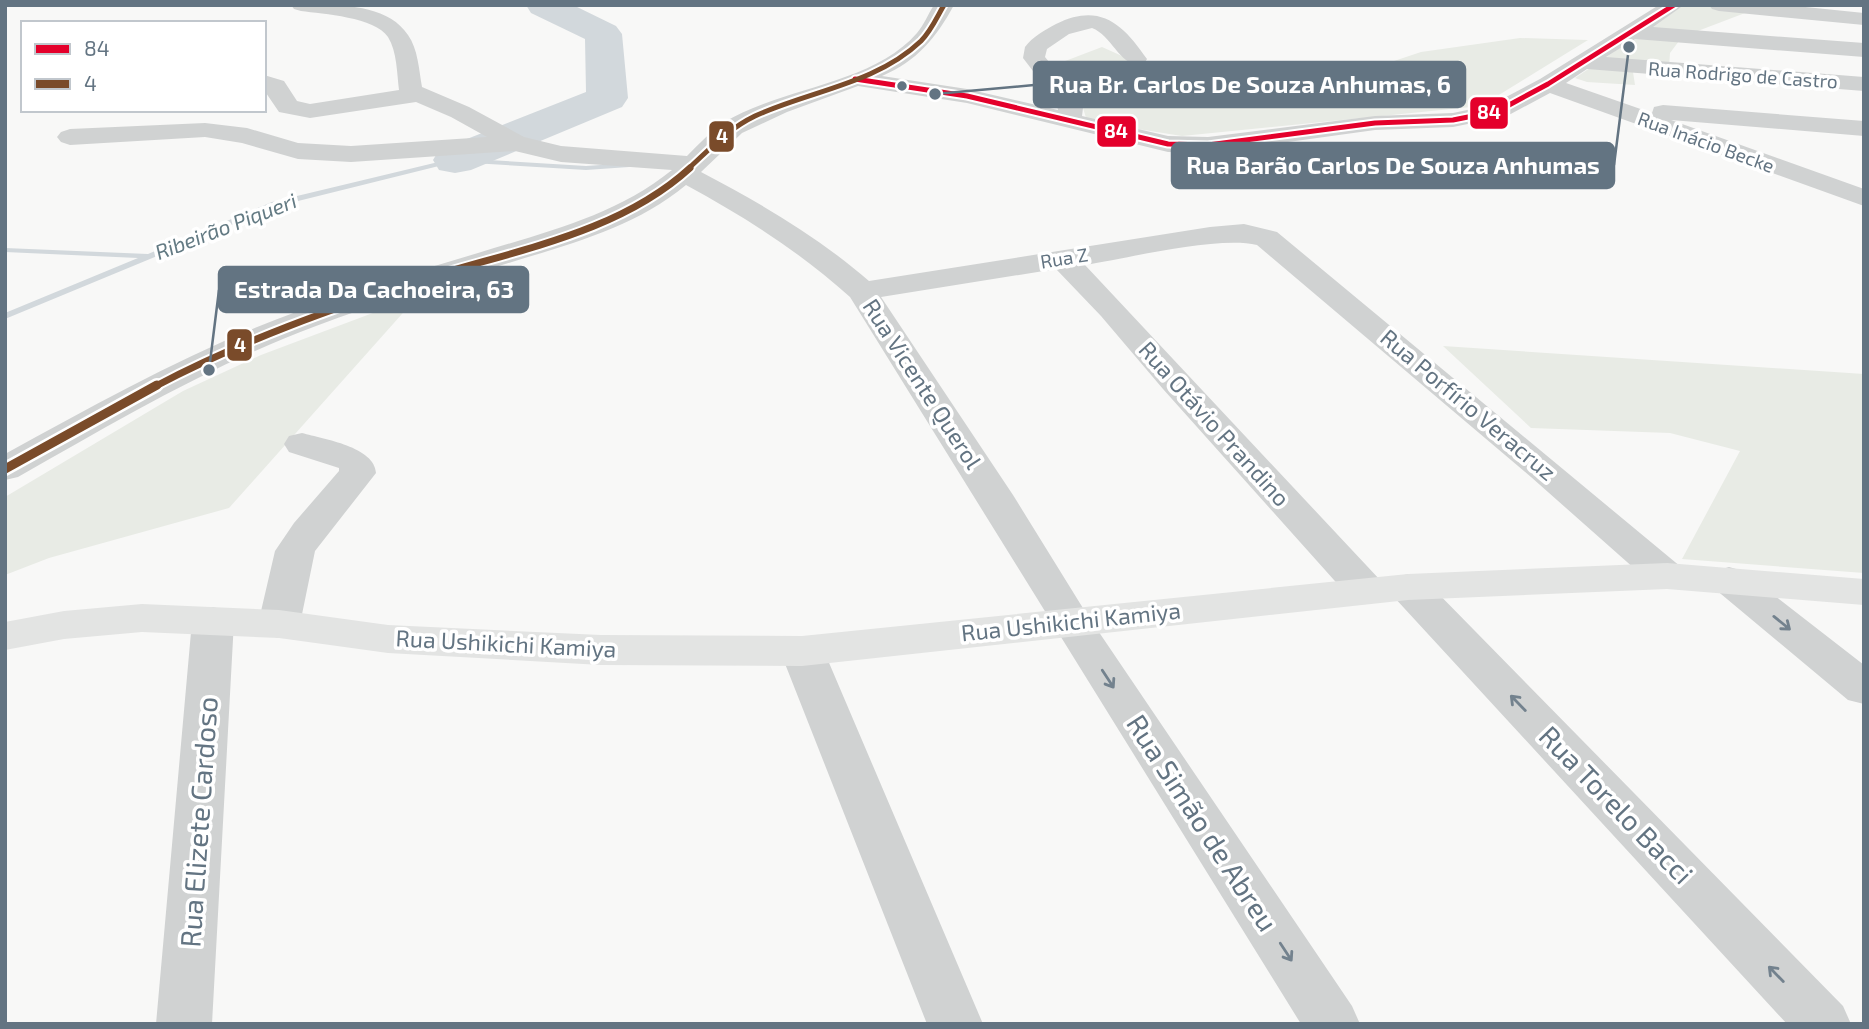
<svg xmlns="http://www.w3.org/2000/svg" width="1869" height="1029" viewBox="0 0 1869 1029" font-family="'Exo 2',sans-serif">
<style>
.green{fill:#e8ebe5}
.lines{fill:none;stroke-linecap:round;stroke-linejoin:round}
.stream{fill:#d2d8dc;fill-rule:evenodd}
.river{fill:#d2d8dc;fill-rule:evenodd}
.minor{fill:#d0d2d2;fill-rule:evenodd}
.major{fill:#e3e4e3;fill-rule:evenodd}
.bus-1-casing{stroke:#fff;stroke-width:9}
.bus-2-far2-casing{stroke:#fff;stroke-width:9}
.bus-2-far1-casing{stroke:#fff;stroke-width:11}
.bus-2-casing{stroke:#fff;stroke-width:14}
.bus-1{stroke:#e4002b;stroke-width:5}
.bus-2-far2{stroke:#7a4b2a;stroke-width:5}
.bus-2-far1{stroke:#7a4b2a;stroke-width:7}
.bus-2{stroke:#7a4b2a;stroke-width:9}
.oneway{stroke:#73828e}
.bus-dot{fill:#637482;stroke:#fff;stroke-width:2.5}
.labels{text-anchor:middle;stroke-width:7;stroke-linejoin:round;paint-order:stroke}
.far-street-label{font-size:19px;fill:#637482;stroke:#fff}
.far-water-label{font-size:21px;font-style:italic;fill:#637a83;stroke:#fff}
.street-label{font-size:23px;fill:#637482;stroke:#fff}
.near-street-label{font-size:28px;fill:#637482;stroke:#fff}
.leader{fill:none;stroke:#637482;stroke-width:2.5}
.callout-dot{fill:#637482;stroke:#fff;stroke-width:2.5}
.callout{fill:#637482;stroke:#637482;stroke-width:2.5}
.callout-label{font-size:24px;text-anchor:middle;font-weight:bold;fill:#fff}
.line-badge{stroke:#fff;stroke-width:2.5}
.badge-label{font-size:19px;text-anchor:middle;font-weight:bold;fill:#fff}
</style>
<rect width="100%" height="100%" fill="#f8f8f7"/>
<path class="green" d="M 1684,5 L 1766,5 L 1682,37 L 1670,53 L 1669,67 L 1633,72 L 1635,85 L 1587,82 L 1575,78 Z
M 1520,38 L 1588,40 L 1481,106 L 1182,136 L 1087,121 L 1078,92 L 1060,63 L 1102,47 L 1211,96 L 1364,71 L 1421,52 Z
M 418,296 L 229,508 L 49,558 L 5,575 L 5,497 L 183,391 L 261,355 Z
M 1443,346 L 1864,374 L 1864,573 L 1682,559 L 1740,451 L 1670,433 L 1531,428 Z"/>
<g class="lines">
<path class="stream" d="M 455,158 L 586,166 L 629,163 L 633,165 L 629,167 L 586,170 L 455,162 L 278,206 L 5,319 L 5,313 L 138,258 L 5,252 L 5,248 L 148,254 L 272,202 Z"/>
<path class="river" d="M 526,5 L 573,5 L 616,26 L 622,34 L 628,98 L 622,107 L 471,170 L 455,173 L 439,170 L 433,160 L 439,150 L 586,92 L 585,39 L 531,13 Z"/>
<path class="minor" d="M 291,5 C 327,5 385,0 408,35 C 418,49 419,70 422,87 L 469,107 L 524,137 L 561,146 L 687,156 C 699,144 710,132 723,123 C 781,87 872,85 917,33 C 924,25 928,14 934,5 L 954,5 C 936,38 917,61 882,76 L 967,89 L 1058,110 L 1056,101 L 1023,58 L 1025,47 C 1032,37 1045,30 1056,24 C 1100,2 1123,24 1147,59 L 1144,64 C 1121,70 1113,36 1092,28 L 1069,34 L 1047,49 L 1045,57 L 1080,100 L 1083,108 L 1082,116 L 1168,136 L 1208,137 L 1375,116 L 1453,113 L 1491,105 L 1540,79 L 1659,5 L 1684,5 L 1653,27 L 1864,43 L 1864,57 L 1635,39 L 1606,57 L 1864,77 L 1864,91 L 1587,69 L 1566,83 L 1652,113 L 1654,107 L 1663,105 L 1864,121 L 1864,136 L 1671,120 L 1864,189 L 1864,206 L 1550,93 L 1507,116 L 1453,127 L 1375,130 L 1208,153 L 1168,152 L 967,103 L 858,86 L 787,112 L 742,133 L 701,172 C 760,203 817,236 869,281 L 1210,227 L 1244,224 L 1277,232 L 1681,567 L 1687,576 L 1681,585 L 1667,589 L 1653,585 L 1531,477 L 1257,245 C 1217,236 1129,258 1085,265 L 1381,581 L 1387,590 L 1381,599 L 1366,603 L 1351,599 L 1163,389 L 1101,316 L 1056,269 L 881,297 L 1013,495 L 1086,613 L 1352,1006 L 1360,1024 L 1301,1024 L 850,297 C 800,252 745,217 686,185 C 633,229 566,245 502,265 C 439,284 377,303 316,326 C 211,365 115,422 18,477 L 5,480 L 5,454 C 100,402 194,349 296,312 C 356,290 417,271 478,253 C 546,232 615,216 672,170 L 561,162 L 515,151 L 351,162 L 298,159 L 242,143 L 205,137 L 70,145 L 61,142 L 57,137 L 61,132 L 70,129 L 205,123 L 247,128 L 298,143 L 351,146 L 487,137 L 451,117 L 416,102 L 310,118 L 279,112 L 264,90 L 264,75 L 284,81 L 297,101 L 310,104 L 399,90 C 397,74 397,51 388,37 C 375,17 323,14 301,11 L 294,9 Z
M 1709,5 L 1786,5 L 1864,13 L 1864,25 L 1719,11 L 1712,9 Z
M 302,433 C 324,439 375,447 376,473 L 315,551 L 300,624 L 294,634 L 279,638 L 264,634 L 258,624 L 275,551 L 294,523 L 339,471 L 339,468 L 289,452 L 284,444 L 289,436 Z
M 1729,567 L 1743,571 L 1864,665 L 1864,704 L 1848,700 L 1715,589 L 1709,580 L 1715,571 Z
M 1408,574 L 1423,578 L 1843,1006 L 1851,1024 L 1787,1024 L 1393,596 L 1387,587 L 1393,578 Z
M 213,607 L 228,611 L 234,621 L 212,1024 L 156,1024 L 192,621 L 198,611 Z
M 802,636 L 817,641 L 824,651 L 983,1024 L 927,1024 L 780,651 L 787,641 Z"/>
<path class="major" d="M 1667,563 L 1864,579 L 1864,605 L 1667,589 L 1408,600 L 802,666 L 601,665 L 388,653 L 279,638 L 142,632 L 64,639 L 5,650 L 5,622 L 64,611 L 142,604 L 279,610 L 388,625 L 601,635 L 802,636 L 1408,574 Z"/>
<g class="bus-1-casing">
<path id="bus-1" d="M 855,79 L 967,96 L 1168,144 L 1208,145 L 1375,123 L 1453,120 L 1498,111 L 1548,84 L 1674,5"/>
</g>
<g class="bus-2-far2-casing">
<path id="bus-2-far2" d="M 688,169 C 710,149 728,129 755,116 C 809,91 876,84 921,41 C 931,31 937,17 944,5"/>
</g>
<g class="bus-2-far1-casing">
<path id="bus-2-far1" d="M 154,387 C 241,341 333,308 427,278 C 516,250 619,233 690,168"/>
</g>
<g class="bus-2-casing">
<path id="bus-2" d="M 5,469 L 157,385"/>
</g>
<use href="#bus-1" class="bus-1"/>
<use href="#bus-2-far2" class="bus-2-far2"/>
<use href="#bus-2-far1" class="bus-2-far1"/>
<use href="#bus-2" class="bus-2"/>
</g>
<defs><path id="oneway-shaft" d="M-6 0H5M1.5-3L5.5 0L1.5 3" fill="none" stroke-width="1.6" stroke-linecap="round" stroke-linejoin="round" transform="scale(1.75)"/></defs>
<g class="oneway">
<use href="#oneway-shaft" transform="translate(1782 623) rotate(39)"/>
<use href="#oneway-shaft" transform="translate(1108 679) rotate(57)"/>
<use href="#oneway-shaft" transform="translate(1518 703) rotate(-134)"/>
<use href="#oneway-shaft" transform="translate(1286 952) rotate(57)"/>
<use href="#oneway-shaft" transform="translate(1776 974) rotate(-134)"/>
</g>
<circle class="bus-dot" cx="902" cy="86" r="6"/>
<g class="labels">
<g class="far-street-label">
<text transform="translate(1743 75) rotate(4)" y="7">Rua Rodrigo de Castro</text>
<text transform="translate(1706 142) rotate(20)" y="7">Rua Inácio Becke</text>
<text transform="translate(1064 258) rotate(-9)" y="7">Rua Z</text>
</g>
<g class="far-water-label">
<text transform="translate(226 227) rotate(-21)" y="7">Ribeirão Piqueri</text>
</g>
<g class="street-label">
<text transform="translate(922 384) rotate(57)" y="8">Rua Vicente Querol</text>
<text transform="translate(1468 405) rotate(40)" y="8">Rua Porfírio Veracruz</text>
<text transform="translate(1214 424) rotate(48)" y="8">Rua Otávio Prandino</text>
<text transform="translate(1071 622) rotate(-6)" y="8">Rua Ushikichi Kamiya</text>
<text transform="translate(506 644) rotate(3)" y="8">Rua Ushikichi Kamiya</text>
</g>
<g class="near-street-label">
<text transform="translate(1616 805) rotate(46)" y="10">Rua Torelo Bacci</text>
<text transform="translate(199 822) rotate(-86)" y="10">Rua Elizete Cardoso</text>
<text transform="translate(1202 823) rotate(57)" y="10">Rua Simão de Abreu</text>
</g>
</g>
<path class="leader" d="M935 94L1034 85M1629 47L1614 165M209 370L219 290"/>
<g class="callout-dot">
<circle cx="935" cy="94" r="7"/>
<circle cx="1629" cy="47" r="7"/>
<circle cx="209" cy="370" r="7"/>
</g>
<g class="callout">
<rect x="1034" y="62" width="431" height="45" rx="7"/>
<rect x="1172" y="143" width="442" height="45" rx="7"/>
<rect x="219" y="267" width="309" height="45" rx="7"/>
</g>
<g class="callout-label">
<text x="1250" y="93">Rua Br. Carlos De Souza Anhumas, 6</text>
<text x="1393" y="174">Rua Barão Carlos De Souza Anhumas</text>
<text x="374" y="298">Estrada Da Cachoeira, 63</text>
</g>
<g class="line-badge">
<rect x="1469" y="96" width="40" height="34" rx="7" fill="#e4002b"/>
<rect x="1096" y="115" width="41" height="33" rx="7" fill="#e4002b"/>
<rect x="708" y="120" width="27" height="33" rx="7" fill="#7a4b2a"/>
<rect x="226" y="328" width="27" height="34" rx="7" fill="#7a4b2a"/>
</g>
<g class="badge-label">
<text x="1489" y="119">84</text>
<text x="1116" y="138">84</text>
<text x="722" y="143">4</text>
<text x="240" y="352">4</text>
</g>
<rect width="1869" height="1029" fill="none" stroke="#637482" stroke-width="14"/>
<rect x="21" y="21" width="245" height="91" fill="#ffffff" stroke="#c1c7cd" stroke-width="2"/>
<rect x="35" y="44" width="35" height="10" fill="#e4002b" stroke="#c1c7cd" stroke-width="2"/>
<text x="84" y="56" font-size="21" fill="#637482">84</text>
<rect x="35" y="79" width="35" height="10" fill="#7a4b2a" stroke="#c1c7cd" stroke-width="2"/>
<text x="84" y="91" font-size="21" fill="#637482">4</text>
</svg>
